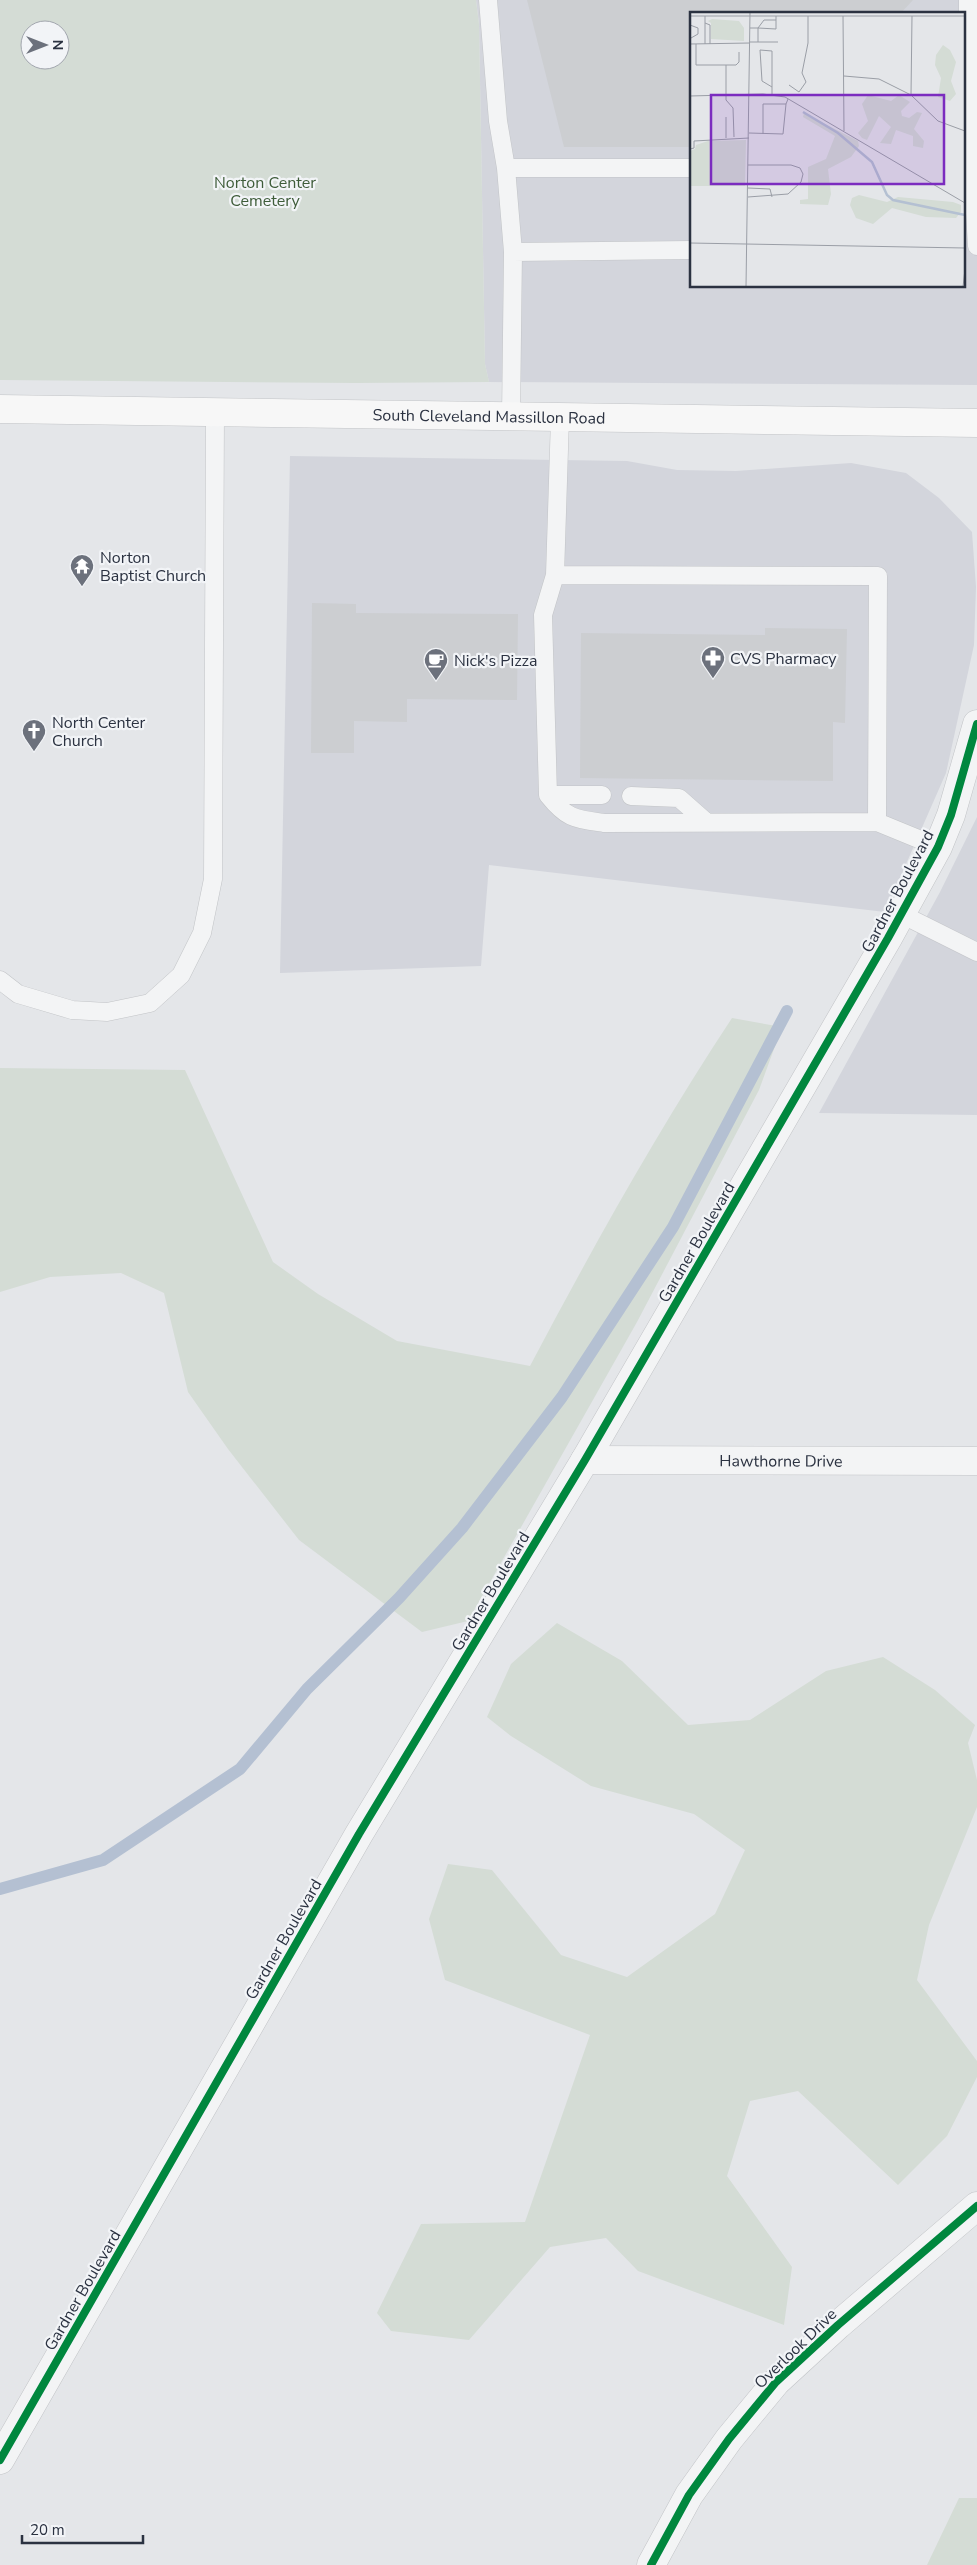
<svg xmlns="http://www.w3.org/2000/svg" width="977" height="2565" viewBox="0 0 977 2565" font-family="'Nunito Sans',sans-serif">
<style>
.built{fill:#d3d5dc;fill-rule:evenodd}
.green{fill:#d4dcd5;fill-rule:evenodd}
.lines{fill:none;stroke-linecap:round;stroke-linejoin:round}
.stream{stroke:#b4c0d2;stroke-width:12}
.building{fill:#ccced1}
.service-casing{stroke:#c2c4c7;stroke-width:19}
.minor-casing{stroke:#c2c4c7;stroke-width:29}
.secondary-casing{stroke:#c2c4c7;stroke-width:29}
.service{stroke:#f3f4f5;stroke-width:18}
.minor{stroke:#f3f4f5;stroke-width:28}
.secondary{stroke:#f7f7f7;stroke-width:28}
.cycleway-casing{stroke:#f2f4f7;stroke-width:11}
.cycleway{stroke:#00873e;stroke-width:8}
.labels{text-anchor:middle;stroke-width:4.5;stroke-linejoin:round;paint-order:stroke}
.park-label{font-size:16px;fill:#3e5c39;stroke:#f2f4f7}
.street-label{font-size:16px;fill:#2b3241;stroke:#f2f4f7}
.poi-label{font-size:16px;fill:#2b3241;stroke:#f2f4f7;text-anchor:start}
.inset-river{fill:none;stroke:#b4c0d2;stroke-width:2.5}
.inset-road{fill:none;stroke:#9a9ea6;stroke-width:1}
.view{fill:#7b2cbf;fill-opacity:0.15;stroke:#7b2cbf;stroke-width:2.5}
.inset-edge{fill:none;stroke:#2b3241;stroke-width:2.5}
</style>
<rect width="100%" height="100%" fill="#e4e6e9"/>
<path class="built" d="M 476,0 L 977,0 L 977,385 L 489,382 L 485,364 L 479,24 ZM 691,14 L 963,14 L 963,286 L 691,286 Z
M 290,456 L 627,461 L 677,470 L 736,471 L 851,463 L 906,473 L 939,498 L 972,532 L 976,587 L 974,645 L 946,773 L 885,912 L 489,865 L 481,966 L 280,973 Z
M 977,817 L 977,1115 L 819,1113 L 940,892 Z"/>
<path class="green" d="M 0,0 L 476,0 L 479,24 L 485,364 L 489,382 L 356,383 L 0,380 ZM 30,30 L 60,30 L 60,60 L 30,60 Z
M 732,1018 L 782,1027 L 759,1090 L 637,1322 L 468,1621 L 422,1632 L 299,1540 L 228,1449 L 188,1392 L 164,1293 L 121,1273 L 50,1277 L 0,1292 L 0,1068 L 185,1070 L 273,1262 L 318,1294 L 397,1341 L 530,1366 C 593,1247 658,1130 732,1018 Z
M 557,1623 L 622,1661 L 688,1725 L 750,1720 L 826,1671 L 883,1657 L 935,1690 L 975,1725 L 968,1743 L 977,1780 L 977,1807 L 929,1925 L 917,1980 L 977,2061 L 977,2077 L 947,2136 L 898,2185 L 798,2091 L 750,2101 L 727,2176 L 792,2267 L 784,2325 L 638,2271 L 606,2238 L 550,2247 L 469,2340 L 391,2331 L 377,2313 L 421,2224 L 525,2222 L 590,2035 L 445,1980 L 429,1919 L 448,1864 L 492,1870 L 561,1955 L 627,1977 L 715,1914 L 745,1850 L 694,1814 L 591,1786 L 511,1736 L 487,1717 L 511,1664 Z
M 959,2498 L 977,2498 L 977,2565 L 927,2565 Z"/>
<g class="lines">
<path class="stream" d="M 0,1889 L 103,1860 L 240,1769 L 307,1689 L 399,1598 L 462,1528 L 562,1397 L 673,1227 L 787,1011"/>
</g>
<path class="building" d="M 527,0 L 913,0 L 900,14 L 691,14 L 691,147 L 564,147 Z
M 312,603 L 356,604 L 356,613 L 518,614 L 517,700 L 407,699 L 407,722 L 354,721 L 354,753 L 311,753 Z
M 765,628 L 847,629 L 845,723 L 833,722 L 833,781 L 580,778 L 581,633 L 765,635 Z"/>
<g class="lines">
<g class="service-casing">
<path id="service" d="M 488,0 L 498,121 L 506,168 L 513,252 L 511,417
M 968,0 L 968,97 L 977,246
M 506,168 L 691,168
M 513,252 L 691,250
M 560,418 L 555,575 L 543,615 L 548,795 C 567,819 575,819 604,823 L 877,822
M 555,575 L 878,576 L 877,822 L 938,847
M 548,795 L 602,795
M 631,796 L 679,798 L 705,821
M 901,914 L 977,952
M 0,980 L 18,994 L 72,1010 L 107,1012 L 150,1003 L 181,975 L 202,933 L 213,879 L 215,413"/>
</g>
<g class="minor-casing">
<g id="minor">
<path id="s1" d="M 585,1460 L 977,1461"/>
<path d="M 0,2460 L 359,1834 L 585,1460 L 888,938 L 938,847 L 951,815 L 977,724"/>
<path d="M 651,2565 L 689,2495 L 729,2439 L 776,2382 L 838,2325 L 977,2206"/>
</g>
</g>
<g class="secondary-casing">
<g id="secondary">
<path id="s2" d="M 0,409 L 977,423"/>
</g>
</g>
<use href="#service" class="service"/>
<use href="#minor" class="minor"/>
<use href="#secondary" class="secondary"/>
<g class="cycleway-casing">
<path id="cycleway" d="M 0,2460 L 359,1834 L 585,1460 L 888,938 L 938,847 L 951,815 L 977,724
M 651,2565 L 689,2495 L 729,2439 L 776,2382 L 838,2325 L 977,2206"/>
</g>
<use href="#cycleway" class="cycleway"/>
</g>
<defs>
<g id="temple-pin" transform="scale(1.25)"><path d="M0 17L-7.5 6A9.5 9.5 0 1 1 7.5 6Z" fill="#6c717c" stroke="#f2f4f7"/><path d="M0-6L5-2H3V0L6.5 2.5H4V6H1.5V3h-3V6H-4V2.5H-6.5L-3 0V-2H-5Z" fill="#fff"/></g>
<g id="pharmacy-pin" transform="scale(1.25)"><path d="M0 17L-7.5 6A9.5 9.5 0 1 1 7.5 6Z" fill="#6c717c" stroke="#f2f4f7"/><path d="M-2-6h4v4h4v4h-4v4h-4v-4h-4v-4h4Z" fill="#fff"/></g>
<g id="cafe-pin" transform="scale(1.25)"><path d="M0 17L-7.5 6A9.5 9.5 0 1 1 7.5 6Z" fill="#6c717c" stroke="#f2f4f7"/><path d="M-5.5-4.5H6V0H3Q3 3.5 0 3.5H-2.5Q-5.5 3.5-5.5 0ZM3-3.2v2h1.7v-2ZM-6 4.5H4V6H-6Z" fill="#fff"/></g>
<g id="church-pin" transform="scale(1.25)"><path d="M0 17L-7.5 6A9.5 9.5 0 1 1 7.5 6Z" fill="#6c717c" stroke="#f2f4f7"/><path d="M-1.2-6h2.4v3.5h3.3v2.4h-3.3V6h-2.4V-.1h-3.3v-2.4h3.3Z" fill="#fff"/></g>
</defs>
<g fill-rule="evenodd">
<use href="#temple-pin" x="82" y="566"/>
<use href="#pharmacy-pin" x="713" y="658"/>
<use href="#cafe-pin" x="436" y="660"/>
<use href="#church-pin" x="34" y="731"/>
</g>
<g class="labels">
<g class="park-label">
<text x="265" y="188">Norton Center<tspan x="265" dy="18">Cemetery</tspan></text>
</g>
<g class="street-label">
<text dy="6" stroke="none"><textPath href="#s2" startOffset="489">South Cleveland Massillon Road</textPath></text>
<text transform="translate(897 891) rotate(-62)" y="6">Gardner Boulevard</text>
<text transform="translate(696 1242) rotate(-60)" y="6">Gardner Boulevard</text>
<text dy="6" stroke="none"><textPath href="#s1" startOffset="196">Hawthorne Drive</textPath></text>
<text transform="translate(490 1591) rotate(-59)" y="6">Gardner Boulevard</text>
<text transform="translate(283 1939) rotate(-60)" y="6">Gardner Boulevard</text>
<text transform="translate(82 2290) rotate(-60)" y="6">Gardner Boulevard</text>
<text transform="translate(795 2348) rotate(-44)" y="6">Overlook Drive</text>
</g>
<g class="poi-label">
<text x="100" y="563">Norton<tspan x="100" dy="18">Baptist Church</tspan></text>
<text x="730" y="664">CVS Pharmacy</text>
<text x="454" y="666">Nick's Pizza</text>
<text x="52" y="728">North Center<tspan x="52" dy="18">Church</tspan></text>
</g>
</g>
<g transform="translate(690 12)">
<rect width="275" height="275" fill="#e4e6e9"/>
<path d="M 22,7 L 49,9 L 54,16 L 54,29 L 21,27 L 21,11 L 18,9 ZM 253,33 L 260,38 L 266,50 L 261,69 L 266,82 L 260,89 L 248,85 L 251,66 L 245,53 L 246,43 ZM 178,83 L 201,89 L 209,83 L 220,90 L 211,99 L 212,104 L 219,106 L 227,100 L 232,101 L 224,117 L 234,129 L 233,136 L 223,134 L 223,124 L 206,118 L 201,132 L 190,131 L 201,115 L 189,104 L 177,128 L 172,126 L 168,121 L 178,109 L 172,92 ZM 114,101 L 168,129 L 169,134 L 161,145 L 138,157 L 141,182 L 138,193 L 110,192 L 110,188 L 118,187 L 118,155 L 136,147 L 145,124 L 113,105 ZM 56,128 L 55,174 L 0,174 L 0,139 L 5,137 L 6,133 L 18,129 ZM 169,183 L 197,190 L 208,185 L 263,190 L 271,193 L 271,200 L 266,206 L 236,205 L 202,196 L 183,212 L 166,206 L 160,193 L 162,186 Z" fill="#d4dcd5"/>
<path class="inset-river" d="M 113,100 L 148,121 L 182,150 L 197,183 L 203,188 L 275,203"/>
<path class="inset-road" d="M 0,4 L 275,4M 153,4 L 154,119M 15,11 L 20,13 L 20,32M 0,13 L 8,16 L 8,22 L 1,26M 60,16 L 68,16 L 74,8 L 86,8M 60,30 L 88,30M 68,30 L 68,16 L 86,17 L 86,4M 0,32 L 60,31M 6,32 L 6,53 L 46,53 L 49,50 L 49,40M 15,32 L 15,4M 36,53 L 36,88 L 43,96 L 44,125M 154,64 L 189,67 L 221,83 L 248,109 L 275,119M 99,73 L 109,80 L 116,70 L 112,61 L 118,31 L 118,4M 82,75 L 72,69 L 70,38 L 82,39 L 82,82M 221,83 L 222,4M 0,84 L 73,82 L 95,85 L 275,191M 59,121 L 93,122M 73,122 L 73,92 L 96,92 L 98,87M 93,122 L 96,92M 36,126 L 36,105M 0,137 L 4,136 L 4,129 L 59,126M 58,176 L 80,177 L 82,185M 58,185 L 98,182 L 111,170 L 113,162 L 110,156 L 101,153 L 58,153M 0,231 L 275,236M 56,275 L 60,0M 273,275 L 275,257"/>
<path class="view" d="M 21,83 L 254,83 L 254,172 L 21,172 Z"/>
<rect width="275" height="275" class="inset-edge"/>
</g>
<g transform="translate(45 45) rotate(90)"><circle r="24" fill="#f2f4f7" stroke="#a2a6ae"/>
<path d="M0-4L9 19L0 12L-9 19Z" fill="#6c717c"/>
<text y="-8" font-size="14" font-weight="bold" text-anchor="middle" fill="#2b3241">N</text>
</g>
<path d="M22 2535v8h121v-8" fill="none" stroke="#2b3241" stroke-width="2.5"/>
<text x="30" y="2535" font-size="15" fill="#2b3241" stroke="#f2f4f7" stroke-width="4" paint-order="stroke">20 m</text>
</svg>
